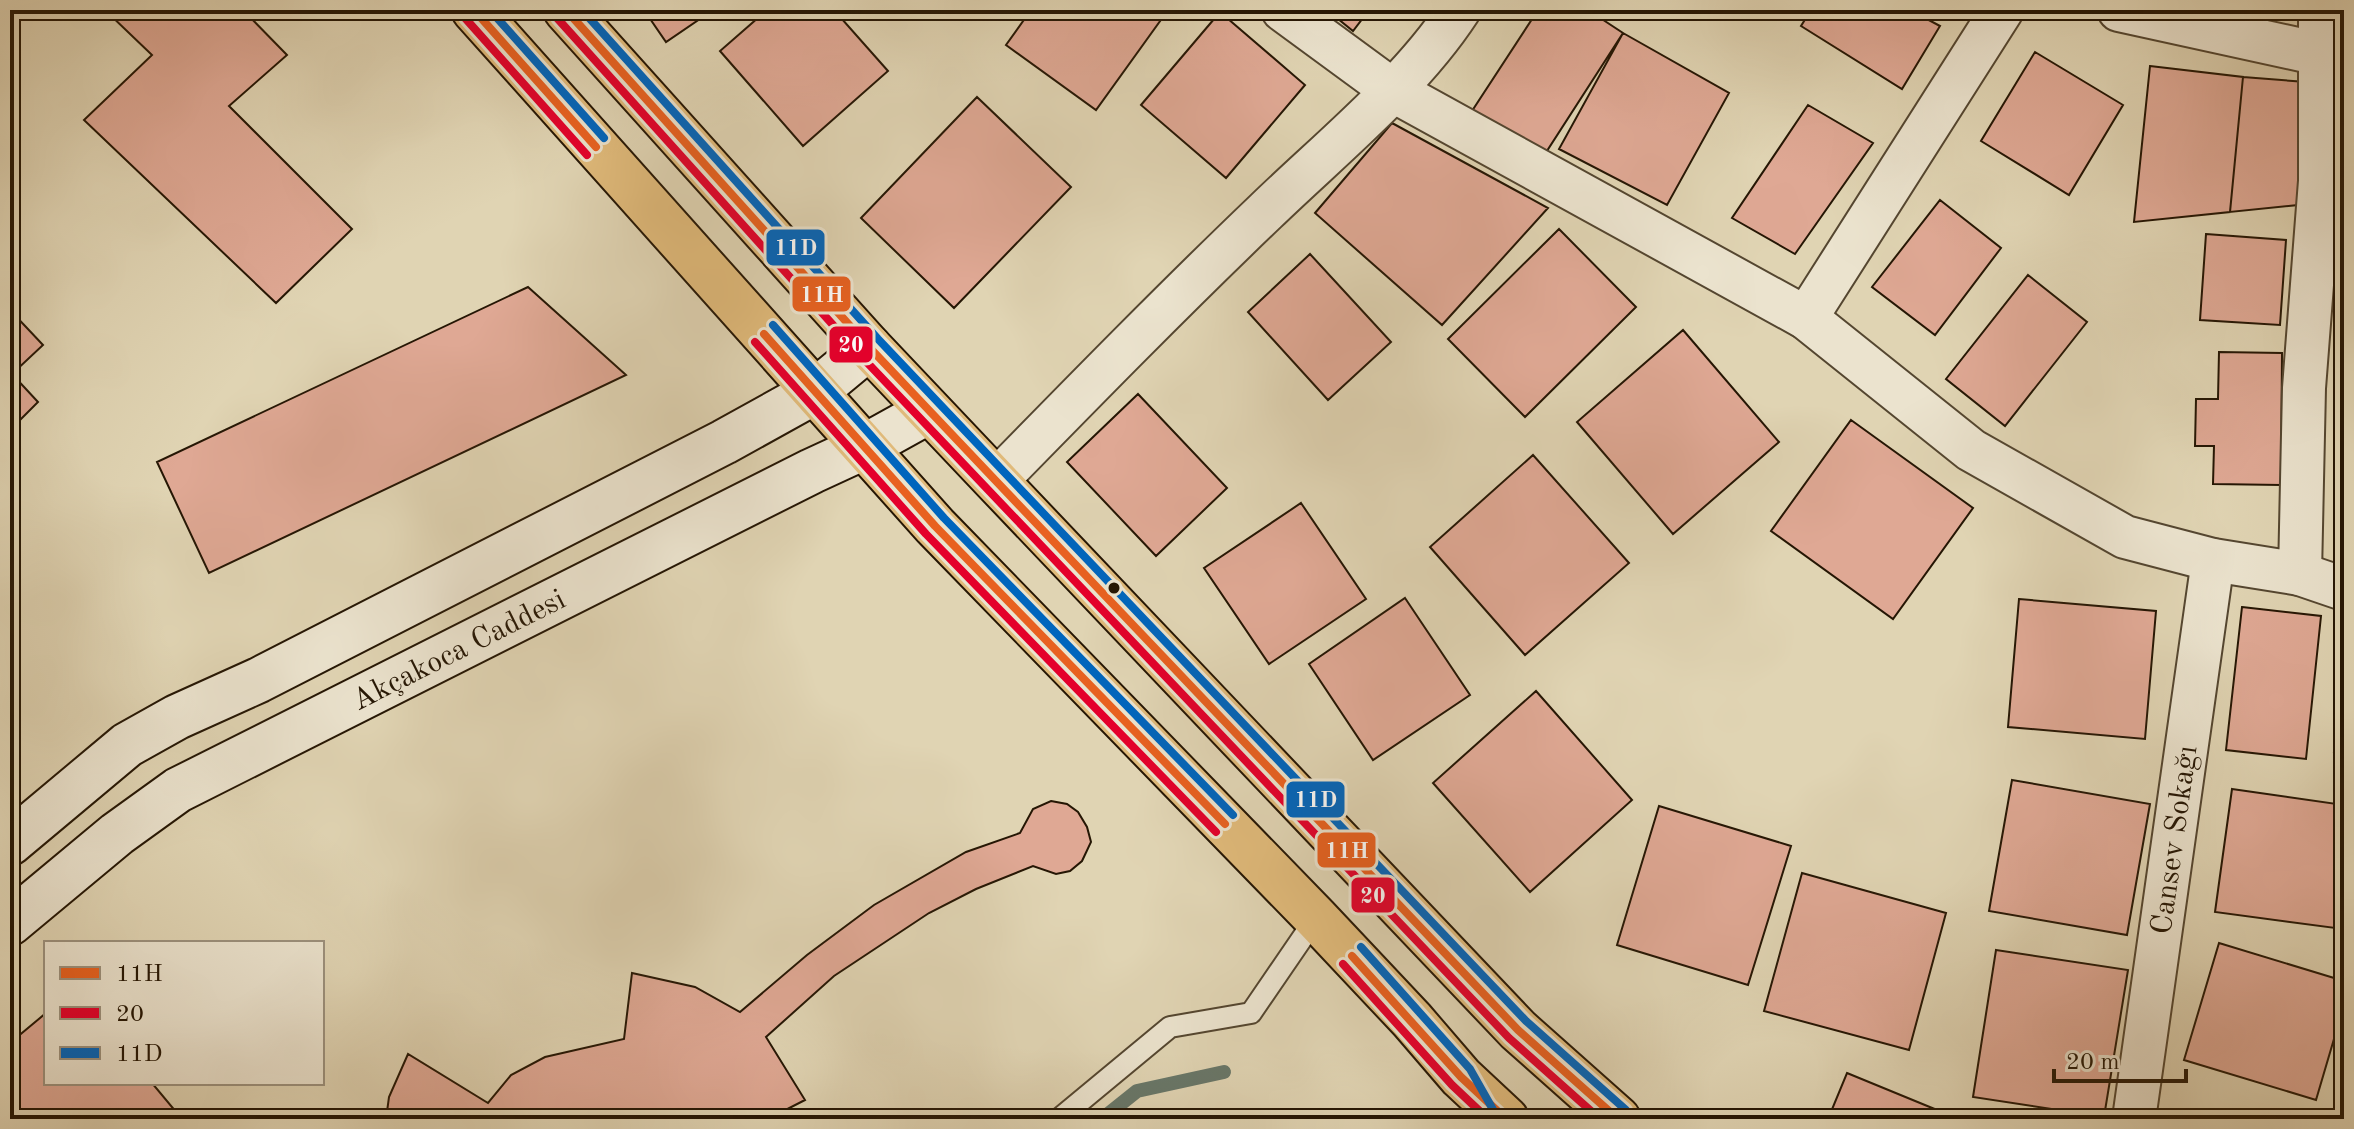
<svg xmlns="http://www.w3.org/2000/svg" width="2354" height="1129" viewBox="0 0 2354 1129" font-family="'Old Standard TT',serif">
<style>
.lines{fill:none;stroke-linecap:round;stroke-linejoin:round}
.stream{stroke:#687769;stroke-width:14}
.building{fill:#dfa894;stroke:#251604;stroke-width:2}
.lane-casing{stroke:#544630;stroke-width:24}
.street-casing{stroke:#544630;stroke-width:46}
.secondary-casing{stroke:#251604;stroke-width:48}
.primary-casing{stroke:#251604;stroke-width:48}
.lane{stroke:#ebe3ce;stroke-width:20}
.street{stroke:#ebe3ce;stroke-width:42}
.secondary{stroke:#ebe3ce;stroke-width:44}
.primary{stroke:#e0ba7a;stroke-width:44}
.bus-1-casing{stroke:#ebe3ce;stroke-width:14}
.bus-2-casing{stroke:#ebe3ce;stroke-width:14}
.bus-3-casing{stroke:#ebe3ce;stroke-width:14}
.bus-1{stroke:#e86120;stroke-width:8}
.bus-2{stroke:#e4002b;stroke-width:8}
.bus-3{stroke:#0065bd;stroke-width:8}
.bus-dot{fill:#251604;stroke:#ebe3ce;stroke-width:3}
.labels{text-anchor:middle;stroke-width:7;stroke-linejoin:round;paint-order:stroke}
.street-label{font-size:30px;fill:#251604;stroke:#ebe3ce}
.line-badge{stroke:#ebe3ce;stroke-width:3}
.badge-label{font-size:22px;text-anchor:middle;font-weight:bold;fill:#fff}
</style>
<rect width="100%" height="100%" fill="#e0d4b3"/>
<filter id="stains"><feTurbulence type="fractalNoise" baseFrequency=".0025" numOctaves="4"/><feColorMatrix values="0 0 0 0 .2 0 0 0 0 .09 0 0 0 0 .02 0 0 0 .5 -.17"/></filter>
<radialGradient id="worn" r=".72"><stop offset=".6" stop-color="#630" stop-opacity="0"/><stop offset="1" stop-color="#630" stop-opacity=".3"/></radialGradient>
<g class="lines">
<path class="stream" d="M 1102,1119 L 1137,1091 L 1224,1072"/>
</g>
<path class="building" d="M 105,10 L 243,10 L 287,55 L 229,106 L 352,229 L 276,303 L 84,120 L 152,55 Z
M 644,10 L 713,10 L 666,42 Z
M 767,10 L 834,10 L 888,71 L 803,146 L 720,51 Z
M 1031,10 L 1168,10 L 1096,110 L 1006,45 Z
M 1327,10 L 1369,10 L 1353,31 Z
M 1538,10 L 1588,10 L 1623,33 L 1543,157 L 1472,111 Z
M 1811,10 L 1910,10 L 1940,26 L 1902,89 L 1801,26 Z
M 1220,12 L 1305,85 L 1226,178 L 1141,105 Z
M 1623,33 L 1729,93 L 1667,205 L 1559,149 Z
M 2341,42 L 2344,43 L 2344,172 L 2336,170 Z
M 2035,52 L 2123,105 L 2069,195 L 1981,141 Z
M 2150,66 L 2243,77 L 2230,212 L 2134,222 Z
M 2243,77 L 2306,82 L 2298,205 L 2230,212 Z
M 977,97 L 1071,187 L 954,308 L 861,218 Z
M 1808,105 L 1873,143 L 1795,254 L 1732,218 Z
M 1392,123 L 1548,208 L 1442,325 L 1315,213 Z
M 1940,200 L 2001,248 L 1935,335 L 1872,287 Z
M 1559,229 L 1636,307 L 1525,417 L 1448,339 Z
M 2206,234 L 2286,240 L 2280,325 L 2200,320 Z
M 1310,254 L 1391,342 L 1328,400 L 1248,312 Z
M 2028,275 L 2087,322 L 2005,426 L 1946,379 Z
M 528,287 L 626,375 L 209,573 L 157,462 Z
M 10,310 L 43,345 L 12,374 L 38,402 L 11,429 Z
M 1683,330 L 1779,442 L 1673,534 L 1577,422 Z
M 2219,352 L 2282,353 L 2281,485 L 2213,484 L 2214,446 L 2195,446 L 2196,399 L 2218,399 Z
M 1138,394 L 1227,488 L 1156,556 L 1067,462 Z
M 1851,420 L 1973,508 L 1893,619 L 1771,531 Z
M 1533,455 L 1629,563 L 1525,655 L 1430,547 Z
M 1301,503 L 1366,599 L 1269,664 L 1204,568 Z
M 1405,598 L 1470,695 L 1373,760 L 1309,664 Z
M 2019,599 L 2156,611 L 2145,739 L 2008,727 Z
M 2242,607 L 2321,616 L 2306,759 L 2226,750 Z
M 2344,663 L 2344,753 L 2334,752 Z
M 1536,691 L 1632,800 L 1530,892 L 1433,783 Z
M 2012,780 L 2150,804 L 2127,935 L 1989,911 Z
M 2232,789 L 2344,805 L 2344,858 L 2335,928 L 2215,912 Z
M 1051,801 L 1067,804 L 1078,812 L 1087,827 L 1091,842 L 1082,861 L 1070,871 L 1056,874 L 1033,866 L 976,889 L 929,913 L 834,976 L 766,1037 L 805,1100 L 768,1119 L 386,1119 L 389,1097 L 408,1054 L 488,1103 L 511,1075 L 545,1057 L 624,1039 L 632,973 L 695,987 L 740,1012 L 807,955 L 874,905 L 966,852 L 1020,833 L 1033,809 Z
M 1659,806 L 1791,846 L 1748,985 L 1617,945 Z
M 1802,873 L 1946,913 L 1909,1050 L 1764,1011 Z
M 2219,943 L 2344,981 L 2344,1005 L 2316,1100 L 2184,1060 Z
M 1996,950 L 2128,970 L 2104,1117 L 1973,1097 Z
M 46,1013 L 46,1083 L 152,1083 L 182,1119 L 10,1119 L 10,1043 Z
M 1847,1073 L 1959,1119 L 1828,1119 Z"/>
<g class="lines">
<g class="lane-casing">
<path id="lane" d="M 1059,1119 L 1170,1027 L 1251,1013 L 1316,918"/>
</g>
<g class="street-casing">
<g id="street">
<path d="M 1283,10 L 1392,90 L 1806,318 L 1971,450 L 2125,537 L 2213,560 L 2300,574 L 2304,388 L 2320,181 L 2320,10"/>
<path d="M 2119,10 L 2320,54"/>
<path d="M 1806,318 L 2002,10"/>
<path d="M 996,481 C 1085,390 1174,299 1266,211 C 1330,149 1410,85 1459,10"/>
<path d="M 2300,574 L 2344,589"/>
<path id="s1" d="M 2134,1119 L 2213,560"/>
</g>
</g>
<g class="secondary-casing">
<g id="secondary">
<path d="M 10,843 L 127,745 L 177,717 L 259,680 L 724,442 L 816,391 L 869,347"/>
<path id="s2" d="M 10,923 L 117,834 L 178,790 L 812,471 L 864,447 L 929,411"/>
</g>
</g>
<g class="primary-casing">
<path id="primary" d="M 474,10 L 935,526 L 1316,918 L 1412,1020 L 1461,1077 L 1506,1119
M 566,10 L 869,347 L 996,481 L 1518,1030 L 1618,1119"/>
</g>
<use href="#lane" class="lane"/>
<use href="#street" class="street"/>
<use href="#secondary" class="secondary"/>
<use href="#primary" class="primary"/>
<g class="bus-1-casing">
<path id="bus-1" d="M 474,10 L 596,147
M 566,10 L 869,347 L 996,481 L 1518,1030 L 1618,1119
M 764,334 L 935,526 L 1225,824
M 1352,956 L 1461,1077 L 1506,1119"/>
</g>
<g class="bus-2-casing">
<path id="bus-2" d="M 465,18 L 587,155
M 557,18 L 860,355 L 1509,1038 L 1600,1119
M 755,342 L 926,534 L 1216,832
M 1343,964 L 1452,1085 L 1488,1119"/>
</g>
<g class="bus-3-casing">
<path id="bus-3" d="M 490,10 L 604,138
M 582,10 L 878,339 L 1005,473 L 1526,1021 L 1626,1110
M 773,325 L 944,518 L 1233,815
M 1361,947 L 1470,1069 L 1495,1113"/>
</g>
<use href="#bus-1" class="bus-1"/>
<use href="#bus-2" class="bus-2"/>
<use href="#bus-3" class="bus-3"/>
</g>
<circle class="bus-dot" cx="1114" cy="588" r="7"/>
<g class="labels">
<g class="street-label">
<text dy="10" stroke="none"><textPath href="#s2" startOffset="528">Akçakoca Caddesi</textPath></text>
<text dy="10" stroke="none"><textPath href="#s1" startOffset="282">Cansev Sokağı</textPath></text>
</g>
</g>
<g class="line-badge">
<rect x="765" y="228" width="61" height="39" rx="8" fill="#0065bd"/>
<rect x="791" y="275" width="61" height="38" rx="8" fill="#e86120"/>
<rect x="828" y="325" width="46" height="39" rx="8" fill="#e4002b"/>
<rect x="1285" y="780" width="61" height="39" rx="8" fill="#0065bd"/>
<rect x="1316" y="831" width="61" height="38" rx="8" fill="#e86120"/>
<rect x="1350" y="876" width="46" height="38" rx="8" fill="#e4002b"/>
</g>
<g class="badge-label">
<text x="796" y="255">11D</text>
<text x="822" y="302">11H</text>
<text x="851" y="352">20</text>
<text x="1316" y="807">11D</text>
<text x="1347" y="858">11H</text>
<text x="1373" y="903">20</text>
</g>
<rect width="2354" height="1129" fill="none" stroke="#e0d4b3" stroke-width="40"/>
<rect x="12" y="12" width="2330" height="1105" fill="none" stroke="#251604" stroke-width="4"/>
<rect x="20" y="20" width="2314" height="1089" fill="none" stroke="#251604" stroke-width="2"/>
<rect x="44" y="941" width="280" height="144" fill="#ebe3ce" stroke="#9c917d" stroke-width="2"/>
<rect x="60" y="967" width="40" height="12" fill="#e86120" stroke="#9c917d" stroke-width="2"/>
<text x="116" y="981" font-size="24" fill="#251604">11H</text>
<rect x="60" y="1007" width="40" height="12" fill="#e4002b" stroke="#9c917d" stroke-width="2"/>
<text x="116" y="1021" font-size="24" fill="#251604">20</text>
<rect x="60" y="1047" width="40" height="12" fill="#0065bd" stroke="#9c917d" stroke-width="2"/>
<text x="116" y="1061" font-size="24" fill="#251604">11D</text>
<path d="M2054 1069v12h132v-12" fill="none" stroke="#251604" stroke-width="4"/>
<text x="2066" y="1069" font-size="24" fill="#251604" stroke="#ebe3ce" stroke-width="6" paint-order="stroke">20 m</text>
<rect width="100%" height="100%" filter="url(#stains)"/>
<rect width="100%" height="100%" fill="url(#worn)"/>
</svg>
